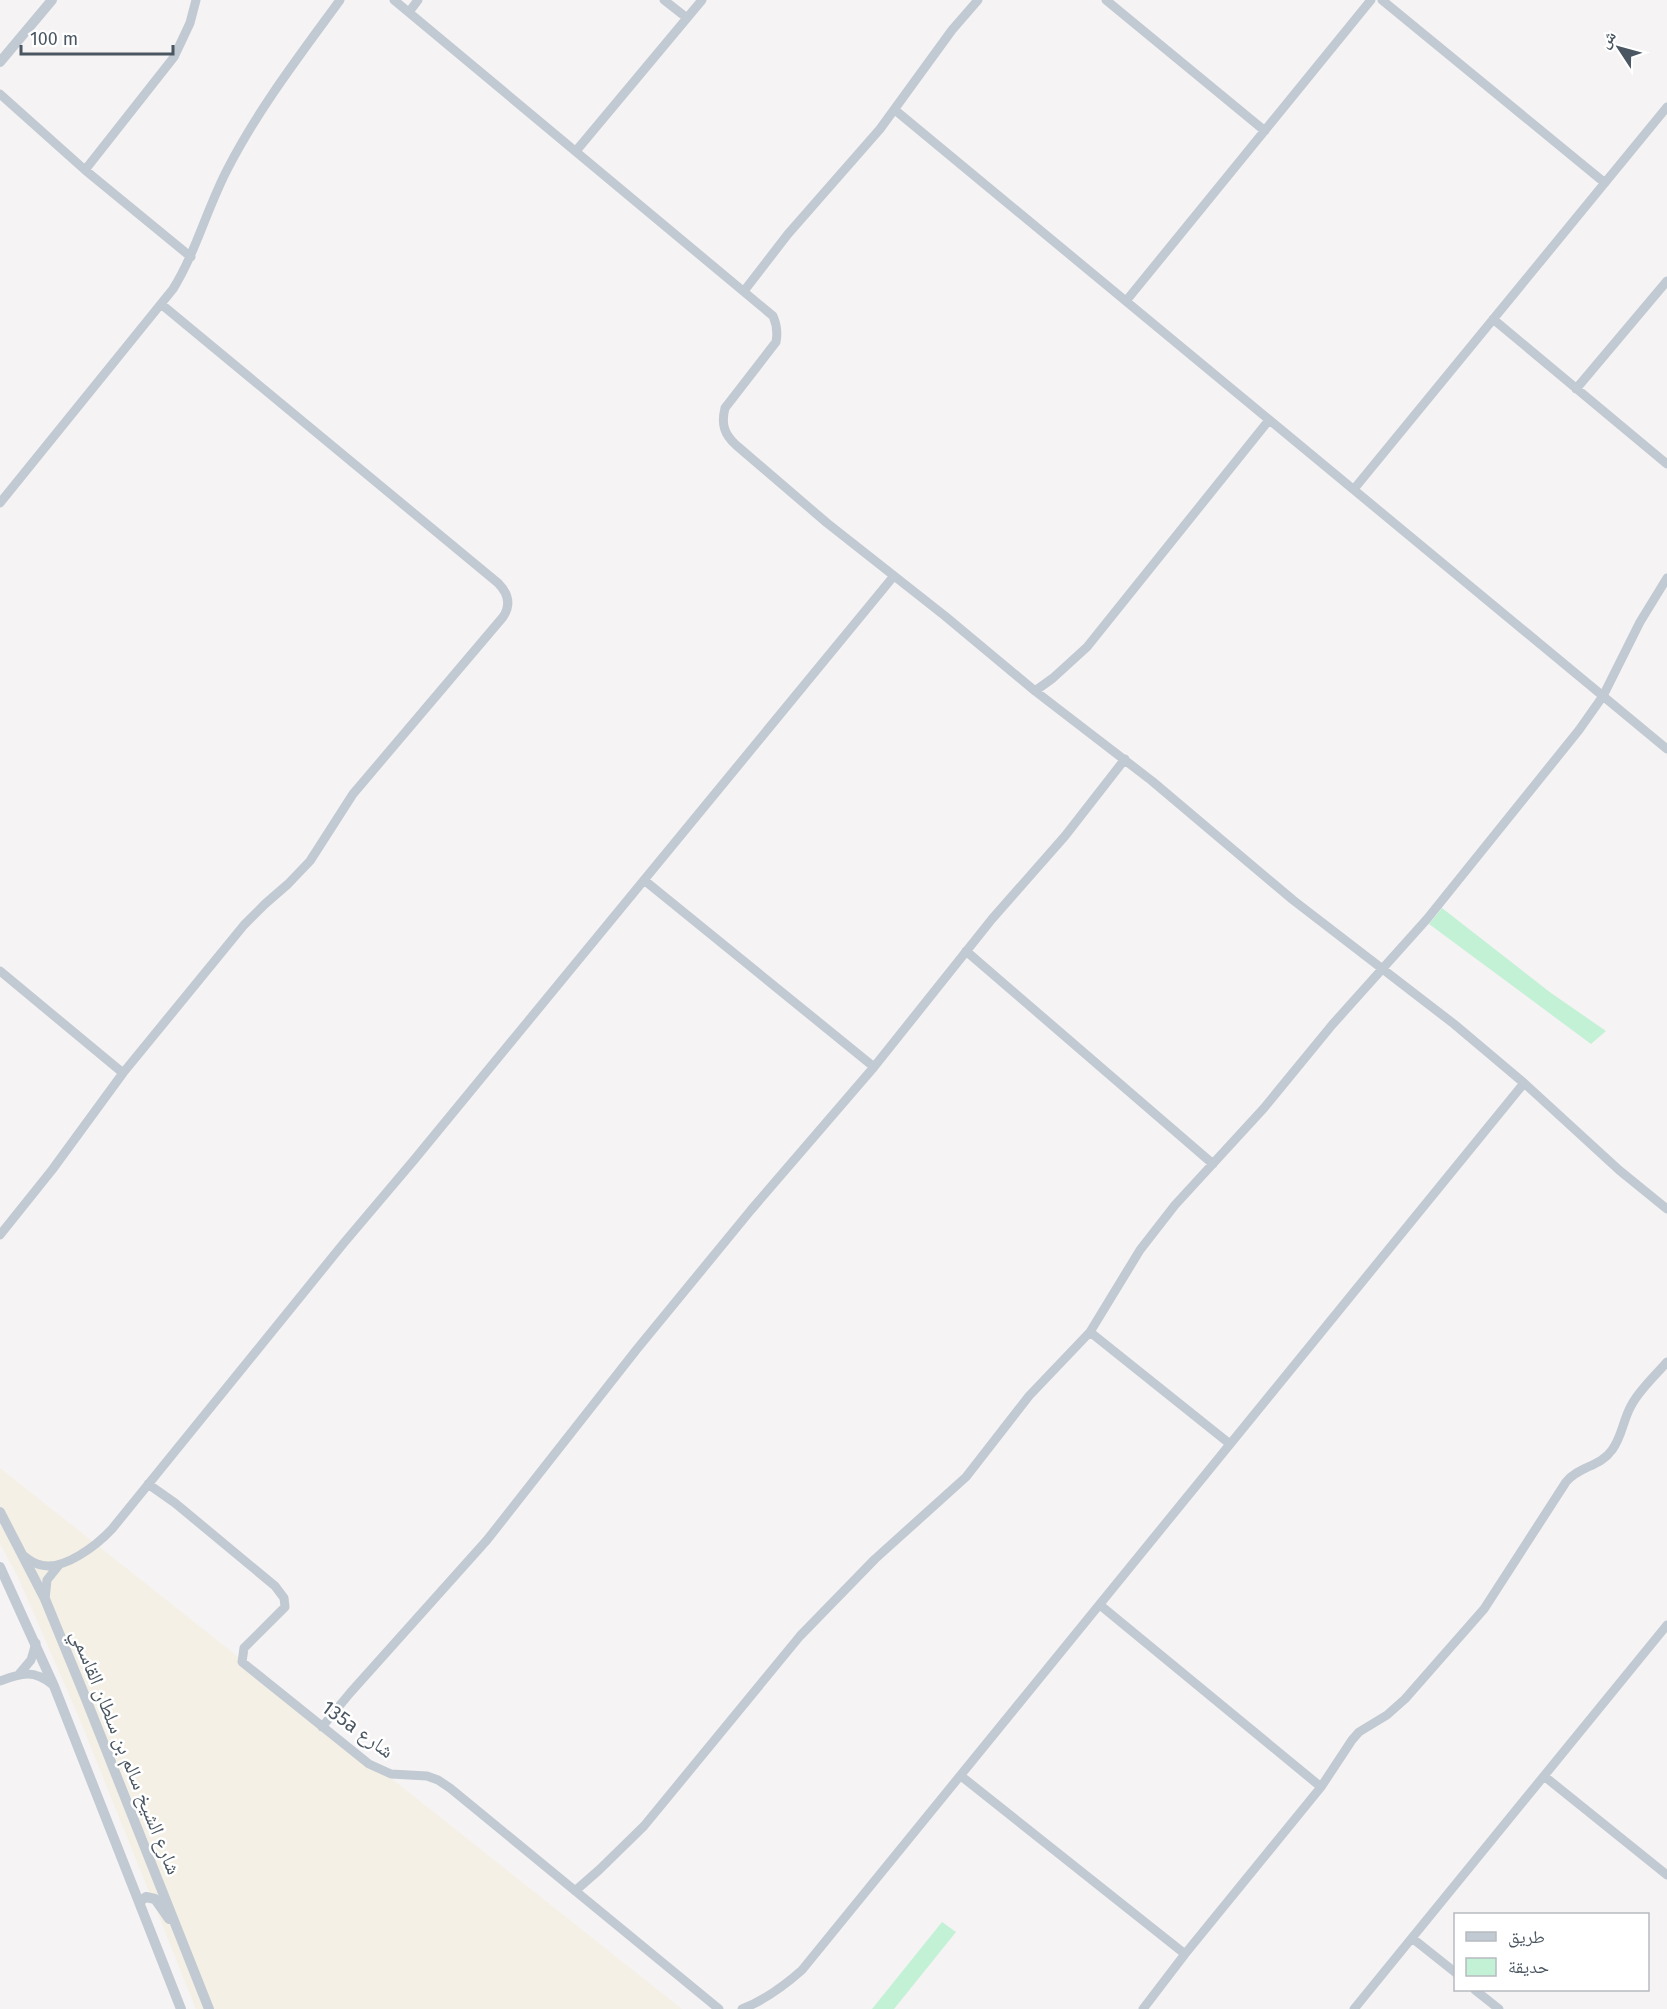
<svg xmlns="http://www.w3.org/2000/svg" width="1667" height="2009" viewBox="0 0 1667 2009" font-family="'Fira Sans','Noto Naskh Arabic',sans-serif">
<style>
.green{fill:#c3f1d5}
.sand{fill:#f5f0e5}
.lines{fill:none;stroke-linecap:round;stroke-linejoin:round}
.minor{stroke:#c1cad2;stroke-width:9}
.tertiary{stroke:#c1cad2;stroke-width:10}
.labels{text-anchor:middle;stroke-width:5;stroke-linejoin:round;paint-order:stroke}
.street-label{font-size:20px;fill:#4a5661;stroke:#fff}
</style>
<rect width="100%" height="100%" fill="#f5f3f3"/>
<path class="green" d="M 1442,908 L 1551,993 L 1606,1031 L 1591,1044 L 1429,924 Z
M 942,1922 L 956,1932 L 894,2009 L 872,2009 Z"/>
<path class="sand" d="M 0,1468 L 682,2009 L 196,2009 L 80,1720 L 17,1575 L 0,1544 Z"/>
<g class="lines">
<path class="minor" d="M 394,0 L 773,316 C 777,325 778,332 776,342 L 725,408 C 721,424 724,434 736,445 L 827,523 L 945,616 L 1035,691 L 1152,781 L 1293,900 L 1454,1024 L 1524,1083 L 1619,1170 L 1667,1209
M 664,0 L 687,18
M 1106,0 L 1265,131
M 1382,0 L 1605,183
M 409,12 L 418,0
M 0,94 L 85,170 L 191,257
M 895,110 L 1667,749
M 576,151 L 702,0
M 85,170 L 174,57 L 190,23 L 196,0
M 744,291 L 788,234 L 880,129 L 952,30 L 978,0
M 1126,301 L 1371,0
M 1493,319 L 1667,464
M 1576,389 L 1667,281
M 1354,489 L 1667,107
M 0,503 L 173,289 C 196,252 207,208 228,168 C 259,108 300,55 340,0
M 1035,691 L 1053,678 L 1087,647 L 1269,420
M 644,880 L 874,1067
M 966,951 L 1213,1164
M 0,971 L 123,1073
M 0,1235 L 52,1170 L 123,1073 L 244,925 L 265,904 L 288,884 L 310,861 L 353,794 L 503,617 C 511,605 509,594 498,583 L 161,304
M 1090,1332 L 1230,1444
M 148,1484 L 175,1503 L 275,1586 L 284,1598 L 285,1607 L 244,1648 L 242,1662 L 369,1764 L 391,1774 L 427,1776 L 438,1780 L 450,1788 L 719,2009
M 24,1556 C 29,1560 34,1564 41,1565 C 64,1571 97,1545 112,1529 L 343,1244 L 414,1160 L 893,577
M 45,1599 L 47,1580 L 59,1565
M 1100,1605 L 1321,1787
M 20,1673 L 31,1660 L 36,1643
M 0,1681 C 21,1673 34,1669 53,1685
M 322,1727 L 350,1693 L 487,1540 L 637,1349 L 751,1210 L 874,1067 L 992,919 L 1065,836 L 1125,759
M 961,1776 L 1185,1954
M 1544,1776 L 1667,1875
M 575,1891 L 599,1870 L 644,1826 L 800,1636 L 875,1559 L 966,1477 L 1029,1396 L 1090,1332 L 1140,1250 L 1175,1205 L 1264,1108 L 1332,1025 L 1427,919 L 1579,730 L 1603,696 L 1640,622 L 1667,578
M 1412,1938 L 1456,1973
M 1475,1990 L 1499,2009
M 742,2009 C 765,2000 784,1986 802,1970 L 1524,1083
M 1143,2009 L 1185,1954 L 1321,1787 L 1352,1740 L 1359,1732 L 1387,1715 L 1405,1699 L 1484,1609 L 1566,1482 C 1579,1466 1600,1467 1612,1450 C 1622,1437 1623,1420 1631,1406 C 1639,1390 1655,1376 1667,1362
M 1354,2009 L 1667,1625"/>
<path class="tertiary" d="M 0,62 L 52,0
M 0,1512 L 45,1599 L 84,1694 L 209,2009
M 0,1567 L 54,1686 L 181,2009
M 139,1902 L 146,1897 L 155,1899 L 169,1919"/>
</g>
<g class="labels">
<g class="street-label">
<text transform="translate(358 1729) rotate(36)" y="7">135a شارع</text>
<text transform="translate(126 1752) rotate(68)" y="7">شارع الشيخ سالم بن سلطان القاسمي</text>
</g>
</g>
<rect x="1454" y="1913" width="195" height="78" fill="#ffffff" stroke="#b7bbc0" stroke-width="1.5"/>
<rect x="1466" y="1932" width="30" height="9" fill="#c1cad2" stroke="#b7bbc0" stroke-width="1.5"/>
<text x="1508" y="1943" font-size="18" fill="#4a5661">طريق</text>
<rect x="1466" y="1958" width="30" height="18" fill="#c3f1d5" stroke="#b7bbc0" stroke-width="1.5"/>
<text x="1508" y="1973" font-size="18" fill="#4a5661">حديقة</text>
<g transform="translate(1619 48) rotate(306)" stroke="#ffffff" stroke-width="4.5" paint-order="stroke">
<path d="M0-4.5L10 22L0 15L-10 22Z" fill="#4a5661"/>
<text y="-9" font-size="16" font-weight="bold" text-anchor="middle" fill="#4a5661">ش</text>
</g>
<path d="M21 45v9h152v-9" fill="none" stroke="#4a5661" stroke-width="3"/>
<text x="30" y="45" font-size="18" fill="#4a5661" stroke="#ffffff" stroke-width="4.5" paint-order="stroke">100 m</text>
</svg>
